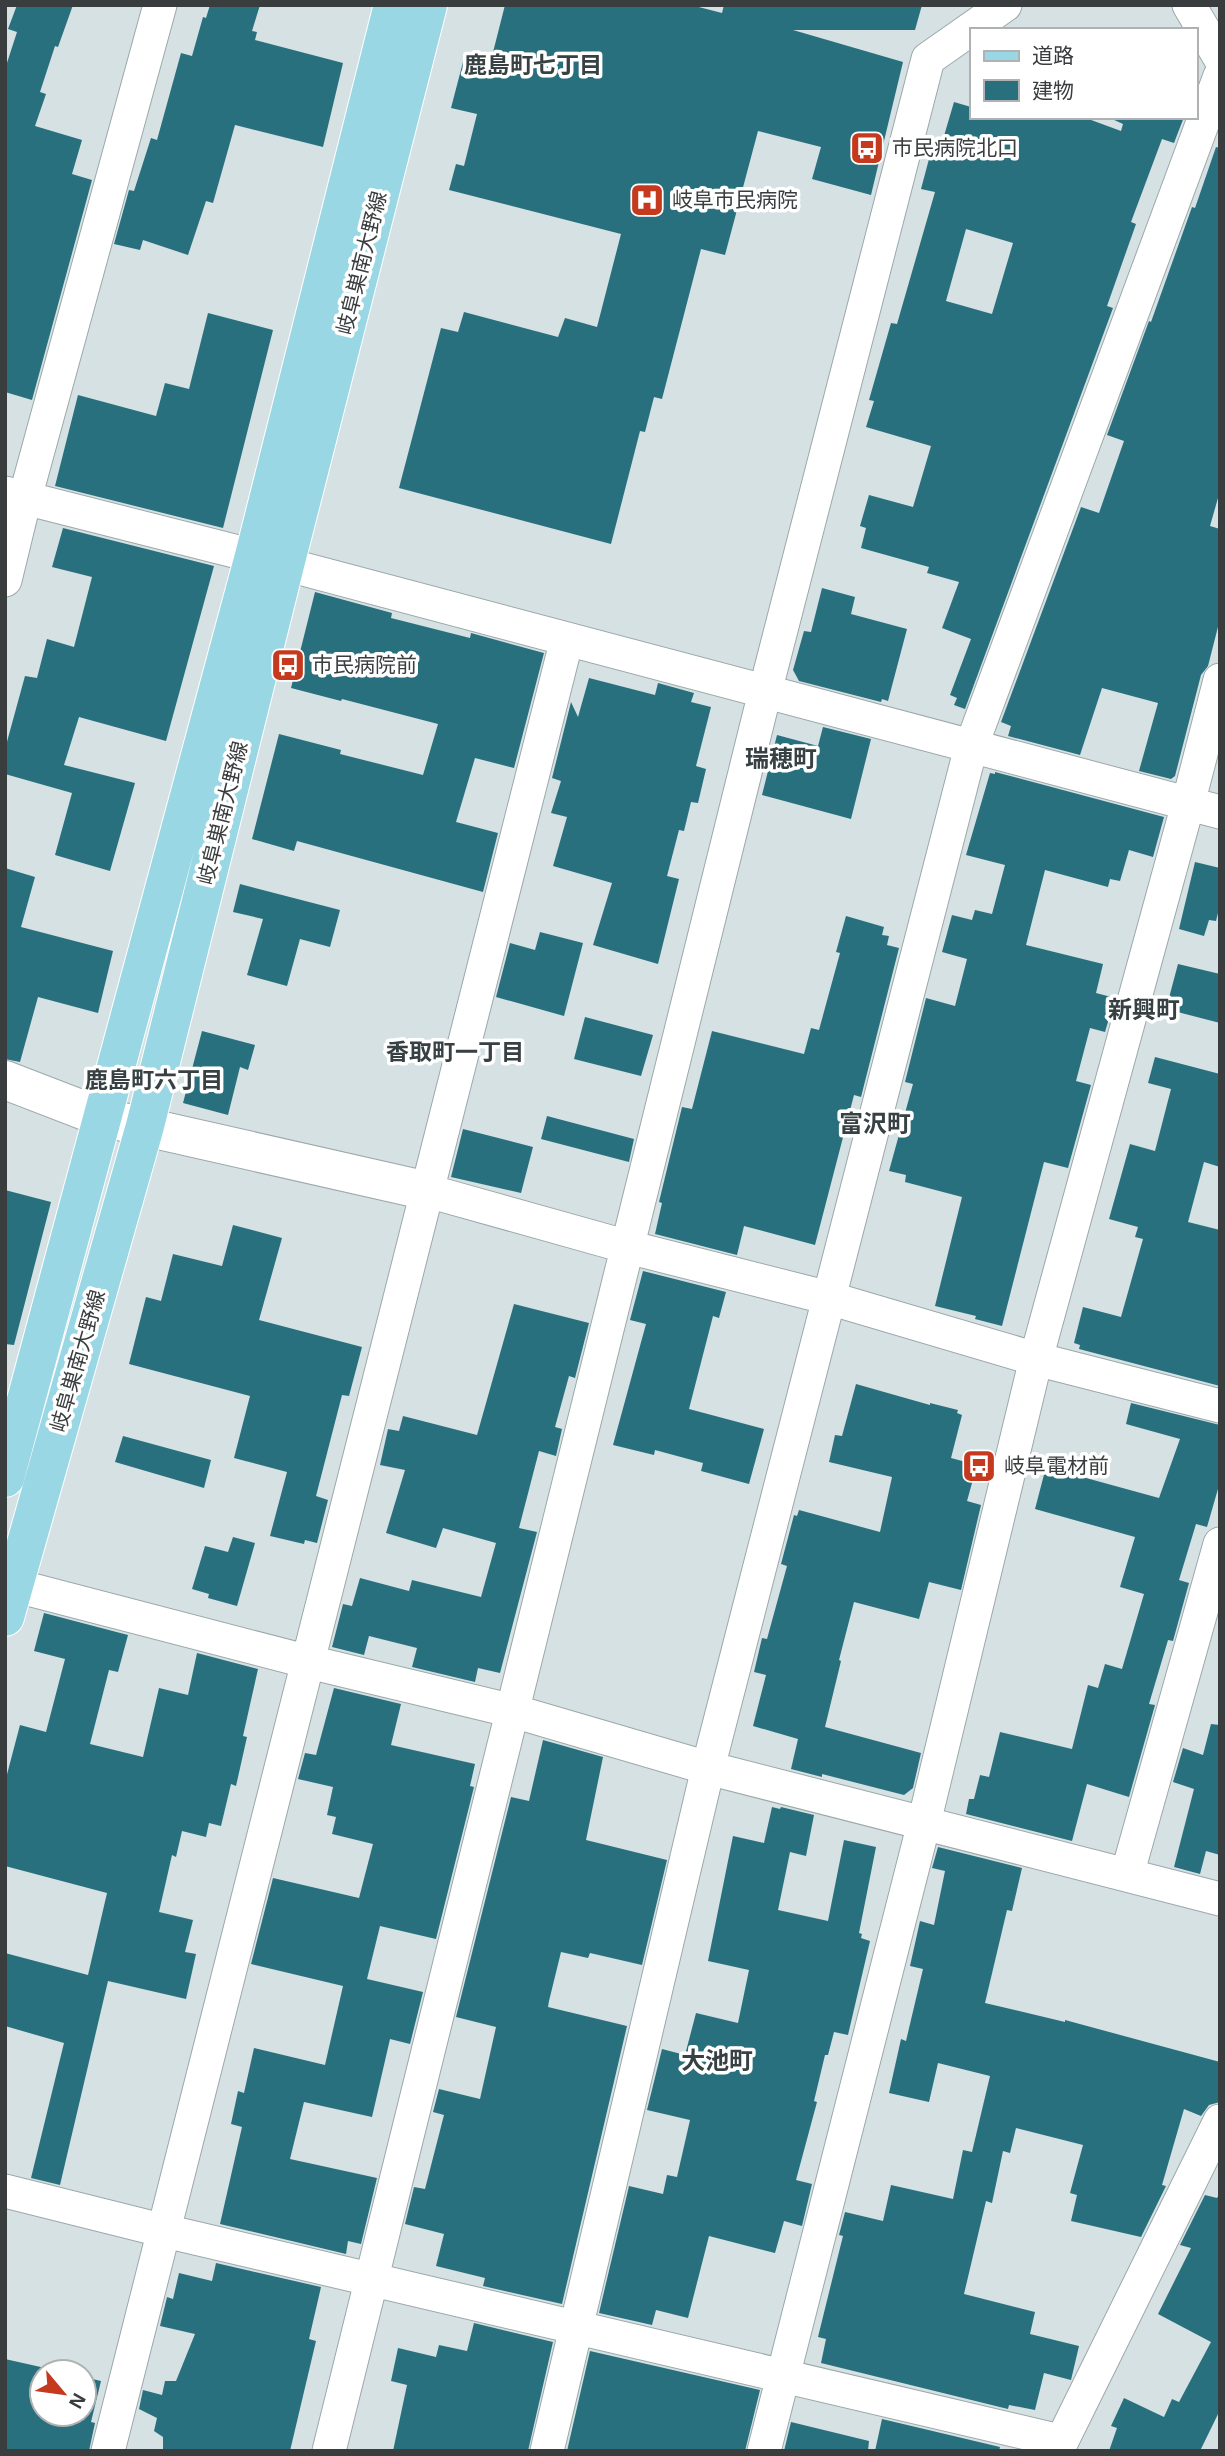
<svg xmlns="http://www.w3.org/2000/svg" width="1225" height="2456" viewBox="0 0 1225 2456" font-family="Arial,'Noto Sans JP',sans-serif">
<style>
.building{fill:#29707e;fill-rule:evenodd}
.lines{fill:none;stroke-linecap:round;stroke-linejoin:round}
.street-casing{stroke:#9ca8aa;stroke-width:35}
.secondary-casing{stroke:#9ca8aa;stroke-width:40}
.primary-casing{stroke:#fff;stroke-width:40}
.street{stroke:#fff;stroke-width:33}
.secondary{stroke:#fff;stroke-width:38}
.primary{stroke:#9ad7e4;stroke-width:38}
.labels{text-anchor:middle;stroke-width:7;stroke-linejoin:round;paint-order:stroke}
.poi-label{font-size:21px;fill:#393d3e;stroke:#fff;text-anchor:start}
.street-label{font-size:21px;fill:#393d3e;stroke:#fff}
.neighbourhood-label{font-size:23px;font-weight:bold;fill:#374143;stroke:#fff}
.quarter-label{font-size:24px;font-weight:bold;fill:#374143;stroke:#fff}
</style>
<rect width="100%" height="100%" fill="#d5e1e3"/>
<path class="building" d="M 17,5 L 73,5 L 58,47 L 55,46 L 40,92 L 46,94 L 35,126 L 82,140 L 72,174 L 92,180 L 32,400 L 5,392 L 5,69 L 17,32 L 8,29 Z
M 210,5 L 260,5 L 252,31 L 257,32 L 255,40 L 343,63 L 323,147 L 235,125 L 213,203 L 206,201 L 188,255 L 143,240 L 140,250 L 114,244 L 129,190 L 134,191 L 151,138 L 157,140 L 181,53 L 192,56 L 203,17 L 206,18 Z
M 505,5 L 691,5 L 722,13 L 724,5 L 922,5 L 915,30 L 793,30 L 903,62 L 871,195 L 812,179 L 821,147 L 758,131 L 725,255 L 701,249 L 662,399 L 654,397 L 645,432 L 640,431 L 611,544 L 399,488 L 441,328 L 458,332 L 464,312 L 558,337 L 565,318 L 597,327 L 621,234 L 449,190 L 456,164 L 464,166 L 477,114 L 451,108 L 463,62 L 489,68 Z
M 954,102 L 971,107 L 971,117 L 1083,117 L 1121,131 L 1123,124 L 1112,119 L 1112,117 L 1184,117 L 1174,143 L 1162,139 L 1131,222 L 1136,224 L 1107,306 L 1113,308 L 965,709 L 954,705 L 957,698 L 950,695 L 971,639 L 942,628 L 959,582 L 927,573 L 929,567 L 861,548 L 866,528 L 860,526 L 869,495 L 913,507 L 931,446 L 866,427 L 874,401 L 869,400 L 891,323 L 897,324 L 935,192 L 921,189 L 933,144 L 941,146 ZM 966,229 L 1013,243 L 992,314 L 946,301 Z
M 1216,147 L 1220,148 L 1220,491 L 1210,526 L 1220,529 L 1220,619 L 1208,666 L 1201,675 L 1175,776 L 1171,779 L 1139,771 L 1158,703 L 1102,688 L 1080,755 L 1008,736 L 1011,726 L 1001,722 L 1081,507 L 1099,513 L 1124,441 L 1107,435 L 1149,321 L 1151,322 L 1192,207 L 1195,208 Z
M 208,313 L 273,330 L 223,528 L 55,486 L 78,395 L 156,416 L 165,383 L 189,389 Z
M 63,528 L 214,566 L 166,741 L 79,717 L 64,765 L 135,783 L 110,871 L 55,855 L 72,793 L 5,774 L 5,749 L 25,676 L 37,678 L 47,639 L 74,647 L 92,577 L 52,567 Z
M 822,588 L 855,597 L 851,614 L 907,629 L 888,701 L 882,699 L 881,702 L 799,681 L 793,670 L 804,631 L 811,632 Z
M 315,592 L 392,613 L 391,618 L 470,638 L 471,633 L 544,653 L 514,768 L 475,758 L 456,822 L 498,833 L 483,892 L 297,841 L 294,851 L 252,839 L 279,734 L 341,750 L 340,754 L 423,775 L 438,724 L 342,699 L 341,701 L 291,688 Z
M 589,678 L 655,695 L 658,683 L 694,693 L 691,702 L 711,707 L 696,766 L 706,769 L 698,803 L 691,802 L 684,831 L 679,830 L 667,876 L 679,879 L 658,964 L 593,945 L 612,883 L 553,866 L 567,817 L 551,813 L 561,781 L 552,778 L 571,702 L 578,717 Z
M 823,727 L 871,739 L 851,819 L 762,795 L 777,735 L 818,746 Z
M 995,772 L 1164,817 L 1153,857 L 1129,850 L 1120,881 L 1110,879 L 1108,887 L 1045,870 L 1026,945 L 1103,964 L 1096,993 L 1115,998 L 1105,1032 L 1090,1028 L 1076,1081 L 1091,1085 L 1068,1168 L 1044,1162 L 1002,1326 L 975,1319 L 976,1316 L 935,1306 L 962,1197 L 905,1182 L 906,1175 L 889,1171 L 913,1084 L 905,1082 L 926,998 L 955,1006 L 967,959 L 942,952 L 952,915 L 972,920 L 975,910 L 992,914 L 1005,865 L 966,855 L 990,773 L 995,774 Z
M 1195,862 L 1220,868 L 1220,905 L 1216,921 L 1209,920 L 1204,936 L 1179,929 Z
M 5,868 L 35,877 L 21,927 L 113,951 L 98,1013 L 38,997 L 20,1062 L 5,1059 Z
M 240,884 L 340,910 L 330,947 L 300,939 L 287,986 L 247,975 L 263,919 L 233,912 Z
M 846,916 L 884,927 L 882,935 L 889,936 L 887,945 L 899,948 L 861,1097 L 854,1095 L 815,1245 L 744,1226 L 737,1255 L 655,1234 L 662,1203 L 659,1202 L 682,1107 L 692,1109 L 712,1031 L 804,1054 L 811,1028 L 819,1030 L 840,953 L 836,952 Z
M 540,932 L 583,943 L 564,1016 L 496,997 L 510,943 L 535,950 Z
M 1178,964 L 1220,974 L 1220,1023 L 1166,1009 Z
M 585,1017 L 653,1035 L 641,1076 L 574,1059 Z
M 202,1031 L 255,1045 L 248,1070 L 240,1067 L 228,1115 L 183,1103 Z
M 1155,1057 L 1220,1074 L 1220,1167 L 1204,1162 L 1188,1222 L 1220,1230 L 1220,1386 L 1079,1349 L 1080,1345 L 1074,1343 L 1083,1307 L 1121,1317 L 1143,1239 L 1135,1237 L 1138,1227 L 1109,1219 L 1130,1144 L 1155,1151 L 1171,1089 L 1148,1083 Z
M 547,1116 L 634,1139 L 629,1162 L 541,1139 Z
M 463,1129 L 533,1147 L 521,1193 L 451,1177 Z
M 5,1190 L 51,1202 L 14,1345 L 5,1344 Z
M 233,1225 L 282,1238 L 259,1320 L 362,1347 L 349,1396 L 342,1395 L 316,1496 L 328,1500 L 317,1543 L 305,1540 L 304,1544 L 270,1536 L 287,1472 L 234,1458 L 250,1396 L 129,1364 L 146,1297 L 161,1301 L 173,1254 L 222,1266 Z
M 643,1271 L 726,1292 L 719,1318 L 713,1316 L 689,1409 L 764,1429 L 749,1484 L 701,1471 L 703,1463 L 655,1450 L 654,1455 L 613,1445 L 646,1324 L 630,1320 Z
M 514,1304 L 589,1323 L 575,1378 L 569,1376 L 555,1427 L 562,1429 L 556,1456 L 539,1451 L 519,1528 L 537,1532 L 500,1673 L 478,1668 L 475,1682 L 412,1667 L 417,1648 L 369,1636 L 364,1655 L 332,1647 L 343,1604 L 352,1606 L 360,1578 L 409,1591 L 412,1580 L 481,1597 L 496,1543 L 443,1528 L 436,1548 L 386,1533 L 405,1470 L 380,1465 L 388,1429 L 399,1431 L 403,1416 L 477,1435 Z
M 856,1384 L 930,1405 L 930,1403 L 958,1410 L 957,1413 L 962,1415 L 951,1458 L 977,1465 L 967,1501 L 981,1505 L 961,1590 L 929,1582 L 919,1619 L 854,1602 L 839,1660 L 841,1661 L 825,1727 L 921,1753 L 913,1788 L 904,1795 L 822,1774 L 822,1777 L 791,1769 L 798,1739 L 753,1726 L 766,1675 L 754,1672 L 762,1638 L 767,1639 L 787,1566 L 781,1564 L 794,1515 L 797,1516 L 799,1510 L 880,1532 L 892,1477 L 829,1462 L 835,1435 L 842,1436 Z
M 1131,1403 L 1220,1425 L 1220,1482 L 1207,1527 L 1196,1524 L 1179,1580 L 1189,1583 L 1173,1641 L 1168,1640 L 1149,1704 L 1155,1705 L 1129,1797 L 1087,1784 L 1072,1841 L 966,1814 L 969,1799 L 974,1799 L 980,1775 L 989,1777 L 1000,1732 L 1072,1749 L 1088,1685 L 1098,1688 L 1105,1664 L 1122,1669 L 1144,1594 L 1120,1587 L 1135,1537 L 1035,1509 L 1046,1467 L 1159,1498 L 1180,1439 L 1126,1424 Z
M 123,1436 L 211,1460 L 204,1488 L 115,1462 Z
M 233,1537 L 255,1543 L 237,1606 L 208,1598 L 209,1594 L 192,1589 L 205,1546 L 228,1552 Z
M 44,1613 L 128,1635 L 118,1672 L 109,1670 L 90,1744 L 143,1757 L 159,1688 L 188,1695 L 197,1653 L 258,1669 L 243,1736 L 247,1737 L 236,1786 L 231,1784 L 221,1826 L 209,1823 L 206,1837 L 182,1831 L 176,1857 L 172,1855 L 159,1912 L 193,1920 L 185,1952 L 196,1954 L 186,1999 L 108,1981 L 60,2185 L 31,2178 L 64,2043 L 5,2026 L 5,1953 L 88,1975 L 107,1893 L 5,1866 L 5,1782 L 20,1725 L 46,1732 L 65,1659 L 34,1651 Z
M 334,1688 L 401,1704 L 391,1745 L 475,1764 L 470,1786 L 474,1787 L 436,1939 L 380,1926 L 367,1979 L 423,1992 L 410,2044 L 390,2039 L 372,2117 L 304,2102 L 290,2159 L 377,2178 L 361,2244 L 348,2241 L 346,2254 L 220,2224 L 242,2127 L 231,2124 L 238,2091 L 244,2093 L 254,2048 L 325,2065 L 343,1986 L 251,1964 L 273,1878 L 359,1898 L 373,1844 L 332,1834 L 336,1817 L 327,1815 L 333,1787 L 298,1779 L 305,1753 L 316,1755 Z
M 1211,1724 L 1220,1725 L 1220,1855 L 1206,1851 L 1200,1874 L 1174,1867 L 1194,1789 L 1173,1782 L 1183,1748 L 1203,1755 Z
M 543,1740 L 603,1757 L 586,1840 L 667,1860 L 642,1965 L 590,1953 L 588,1958 L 561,1952 L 549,2001 L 548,2007 L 627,2026 L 562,2304 L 483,2286 L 485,2278 L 436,2266 L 444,2234 L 405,2224 L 414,2187 L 425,2189 L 444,2115 L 433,2112 L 439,2089 L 480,2099 L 496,2027 L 456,2017 L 511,1797 L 529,1801 Z
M 772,1807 L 780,1809 L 781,1807 L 814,1815 L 806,1856 L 790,1852 L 778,1910 L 828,1921 L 844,1840 L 876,1847 L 859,1933 L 862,1934 L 861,1938 L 870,1941 L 848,2035 L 834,2032 L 828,2055 L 825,2055 L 814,2101 L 817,2102 L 796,2180 L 812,2184 L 802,2226 L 784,2221 L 775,2253 L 709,2236 L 688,2318 L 656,2310 L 652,2325 L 599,2313 L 629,2186 L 663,2194 L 667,2175 L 677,2177 L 690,2120 L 647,2110 L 662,2049 L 685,2055 L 696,2013 L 738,2023 L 749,1970 L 708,1961 L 733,1836 L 764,1843 Z
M 938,1847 L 1022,1868 L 1012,1911 L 1007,1910 L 985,2003 L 1065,2022 L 1065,2020 L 1220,2062 L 1220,2102 L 1209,2105 L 1201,2116 L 1184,2109 L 1162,2185 L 1166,2186 L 1141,2237 L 1071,2221 L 1077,2195 L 1070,2193 L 1083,2145 L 1016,2128 L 1010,2153 L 1003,2151 L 992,2203 L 986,2201 L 964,2294 L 1035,2312 L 1030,2334 L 1079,2346 L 1071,2380 L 1044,2373 L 1035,2410 L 1009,2405 L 1008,2409 L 821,2363 L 826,2339 L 818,2337 L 838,2256 L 843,2236 L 839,2235 L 845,2212 L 883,2221 L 891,2185 L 953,2199 L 963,2150 L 972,2152 L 990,2076 L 938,2063 L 929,2102 L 889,2093 L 901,2039 L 906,2041 L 923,1969 L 910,1966 L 920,1921 L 934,1925 L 945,1871 L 932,1868 Z
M 1220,2193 L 1220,2410 L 1200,2451 L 1109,2451 L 1117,2428 L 1111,2426 L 1124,2398 L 1164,2417 L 1172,2399 L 1179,2402 L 1211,2342 L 1158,2314 L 1191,2248 L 1180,2245 L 1205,2195 L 1217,2198 Z
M 216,2263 L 321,2287 L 309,2339 L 316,2341 L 290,2451 L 163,2451 L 163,2437 L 154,2431 L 157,2418 L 139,2409 L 143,2390 L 162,2395 L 165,2381 L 176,2381 L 195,2334 L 160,2326 L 167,2297 L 173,2299 L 179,2273 L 212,2281 Z
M 474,2323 L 553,2342 L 528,2451 L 393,2451 L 407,2385 L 391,2381 L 398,2348 L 436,2357 L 439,2345 L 467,2351 Z
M 590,2351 L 760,2390 L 745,2451 L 567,2451 Z
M 5,2359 L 63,2372 L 42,2372 L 42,2414 L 84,2414 L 84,2377 L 101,2381 L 91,2422 L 95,2423 L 89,2451 L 5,2451 Z
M 882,2419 L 1000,2447 L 999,2451 L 875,2451 Z
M 791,2422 L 869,2441 L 868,2451 L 784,2451 Z"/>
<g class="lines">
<g class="street-casing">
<path id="street" d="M 1189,5 L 1220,58
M 5,493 L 254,556 L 1220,812
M 5,580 L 25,498 L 160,5
M 428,1191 L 628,1247 L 829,1298 L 1036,1359 L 1220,1406
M 13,1585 L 309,1662 L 513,1711 L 708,1768 L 1220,1899
M 1127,1875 L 1220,1544
M 5,2191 L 165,2231 L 1060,2441
M 108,2451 L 567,639
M 329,2451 L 765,692 L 928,59 L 1005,5
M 547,2451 L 708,1768 L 971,747 L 1220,76
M 764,2451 L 924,1823 L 1036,1359 L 1188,804 L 1220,680
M 1057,2451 L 1220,2121"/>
</g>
<g class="secondary-casing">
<path id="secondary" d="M 5,1080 L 101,1117 L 428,1191"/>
</g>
<g class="primary-casing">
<path id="primary" d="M 5,1478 L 254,556 L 393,5
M 5,1617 L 145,1126 L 285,565 L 428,5"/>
</g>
<use href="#street" class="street"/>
<use href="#secondary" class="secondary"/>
<use href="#primary" class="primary"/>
</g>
<defs>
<g id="bus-square" transform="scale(1.75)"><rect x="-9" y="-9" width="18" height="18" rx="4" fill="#c53a1e" stroke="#fff"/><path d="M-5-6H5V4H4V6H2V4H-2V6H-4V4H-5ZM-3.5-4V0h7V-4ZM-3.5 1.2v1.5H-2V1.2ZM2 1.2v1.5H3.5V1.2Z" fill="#fff"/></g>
<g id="hospital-square" transform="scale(1.75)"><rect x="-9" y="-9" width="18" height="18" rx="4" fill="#c53a1e" stroke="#fff"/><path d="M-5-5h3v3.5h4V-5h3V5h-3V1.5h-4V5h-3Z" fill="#fff"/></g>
</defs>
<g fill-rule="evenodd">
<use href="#bus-square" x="867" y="148"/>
<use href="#hospital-square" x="647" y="200"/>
<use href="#bus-square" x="288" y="665"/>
<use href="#bus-square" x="979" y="1466"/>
</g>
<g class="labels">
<g class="poi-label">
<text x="892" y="155">市民病院北口</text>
<text x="672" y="207">岐阜市民病院</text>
<text x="312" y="672">市民病院前</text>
<text x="1004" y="1473">岐阜電材前</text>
</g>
<g class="street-label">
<text transform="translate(362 263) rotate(-76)" y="7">岐阜巣南大野線</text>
<text transform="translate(223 813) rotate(-76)" y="7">岐阜巣南大野線</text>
<text transform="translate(78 1361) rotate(-74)" y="7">岐阜巣南大野線</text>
</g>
<g class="neighbourhood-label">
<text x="533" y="73">鹿島町七丁目</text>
<text x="455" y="1060">香取町一丁目</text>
<text x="154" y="1088">鹿島町六丁目</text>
</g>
<g class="quarter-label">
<text x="781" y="767">瑞穂町</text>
<text x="1144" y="1018">新興町</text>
<text x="875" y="1132">富沢町</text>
<text x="717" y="2069">大池町</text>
</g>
</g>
<rect width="1225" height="2456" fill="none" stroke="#393d3e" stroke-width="14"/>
<rect x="970" y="28" width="228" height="91" fill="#ffffff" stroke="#b0b1b2" stroke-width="2"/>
<rect x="984" y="51" width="35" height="10" fill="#9ad7e4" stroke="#b0b1b2" stroke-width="2"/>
<text x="1032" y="63" font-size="21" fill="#393d3e">道路</text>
<rect x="984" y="80" width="35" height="21" fill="#29707e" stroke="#b0b1b2" stroke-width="2"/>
<text x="1032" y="98" font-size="21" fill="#393d3e">建物</text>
<g transform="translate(63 2393) rotate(119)"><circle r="33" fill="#ffffff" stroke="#b0b1b2" stroke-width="2"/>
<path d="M0-5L12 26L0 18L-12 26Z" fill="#c53a1e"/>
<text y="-10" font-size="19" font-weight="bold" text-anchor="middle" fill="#393d3e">N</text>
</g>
</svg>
